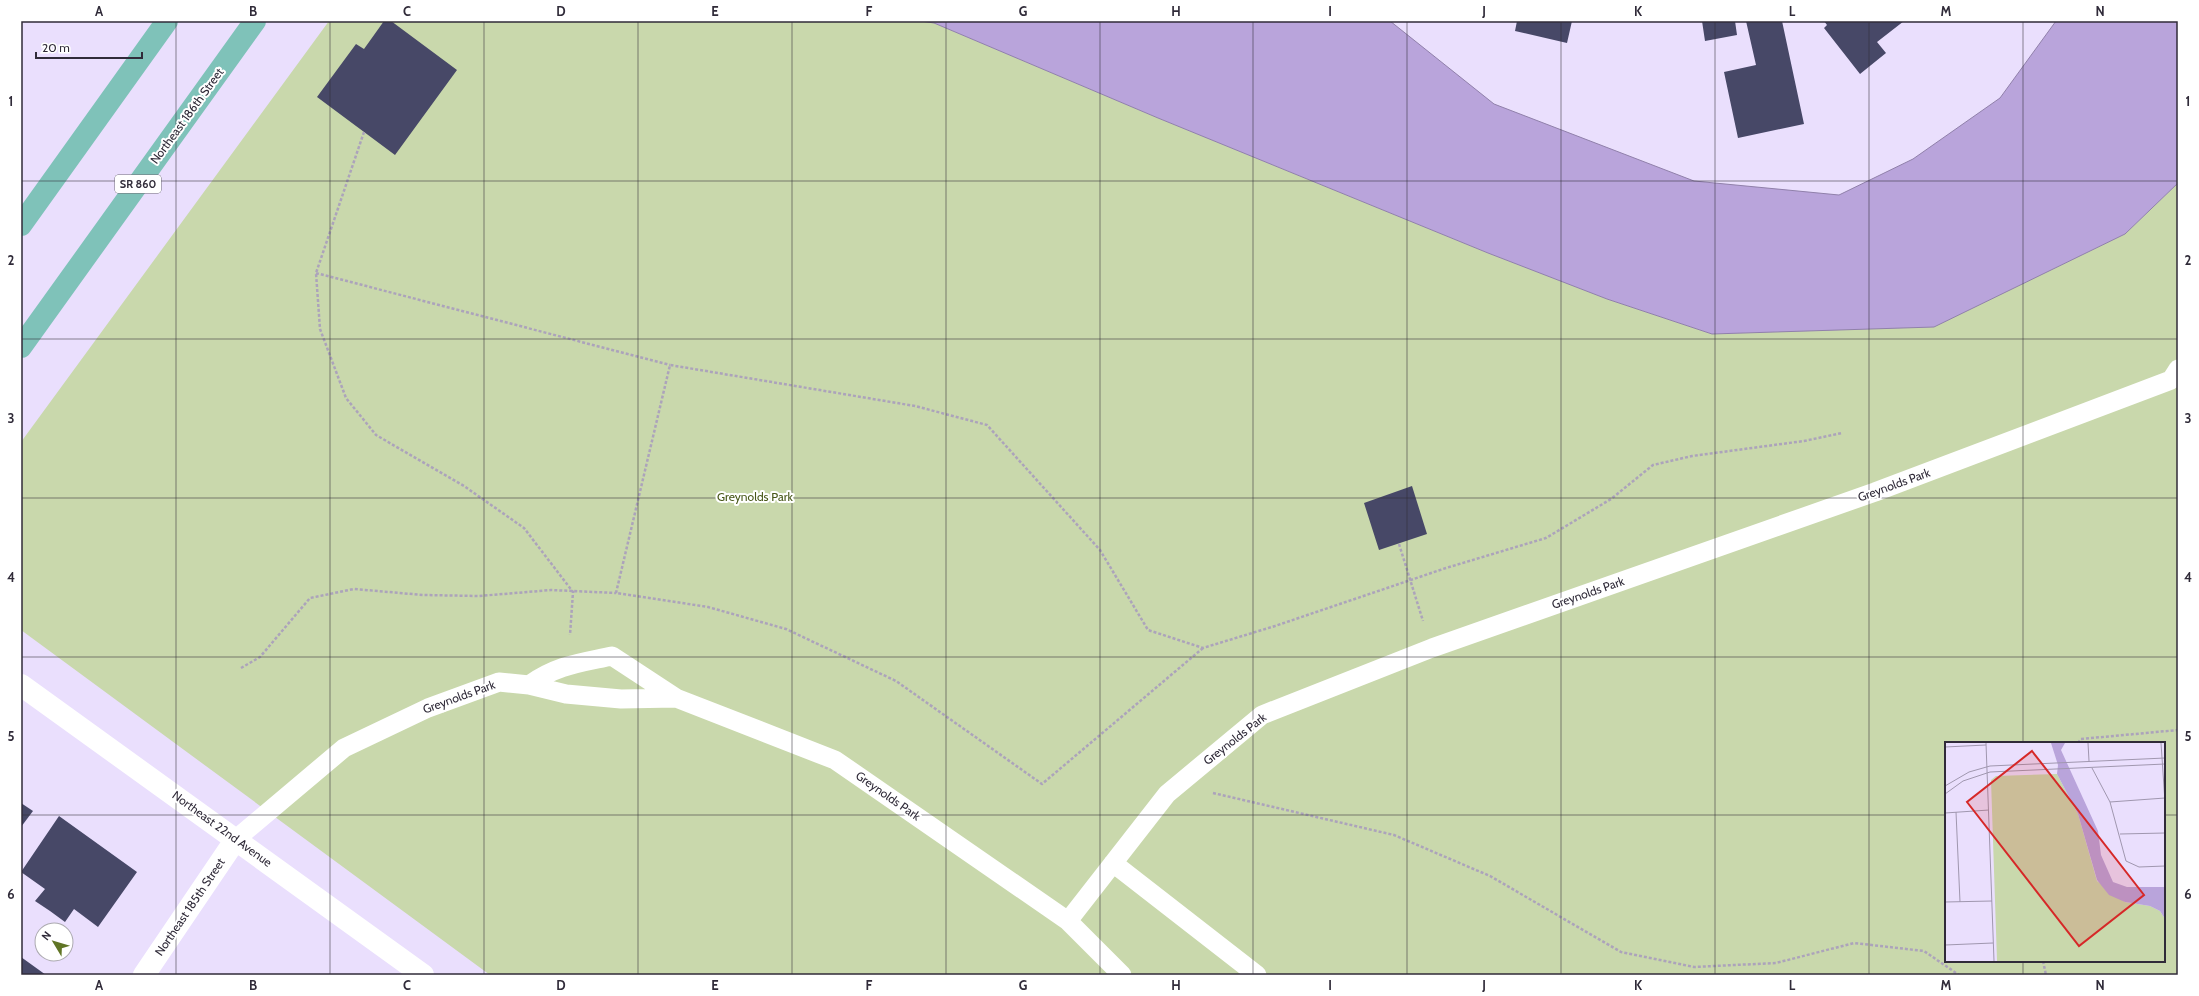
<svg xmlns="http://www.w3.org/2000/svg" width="2199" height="996" viewBox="0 0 2199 996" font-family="Cabin,sans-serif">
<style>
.green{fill:#c9d8ac;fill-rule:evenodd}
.water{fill:#b9a4db;stroke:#9080aa}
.building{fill:#474867}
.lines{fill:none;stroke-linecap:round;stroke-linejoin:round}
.path{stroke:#aca3bb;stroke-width:2.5;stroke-dasharray:3 2;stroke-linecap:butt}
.lane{stroke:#fff;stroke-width:19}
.street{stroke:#fff;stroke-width:22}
.primary{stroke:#7fc2b9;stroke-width:22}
.grid{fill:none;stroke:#302b39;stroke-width:1;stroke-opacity:0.55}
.labels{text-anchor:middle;stroke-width:4;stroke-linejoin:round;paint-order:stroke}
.shield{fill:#fff;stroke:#6e6b74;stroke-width:1}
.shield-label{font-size:11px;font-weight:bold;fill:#302b39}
.street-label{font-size:12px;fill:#302b39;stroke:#fff}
.park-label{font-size:12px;fill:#475718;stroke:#fff}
.inset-road{fill:none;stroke:#a097af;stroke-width:1}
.view{fill:#d62828;fill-opacity:0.15;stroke:#d62828;stroke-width:2}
.inset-edge{fill:none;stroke:#302b39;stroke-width:2}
.neatline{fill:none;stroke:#302b39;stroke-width:1.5}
.grid-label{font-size:13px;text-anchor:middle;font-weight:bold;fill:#302b39}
</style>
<rect width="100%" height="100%" fill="#eadffd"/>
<path class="green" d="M 329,21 L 921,21 L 934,23 L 1158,118 L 1488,253 L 1607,299 L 1712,334 L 1934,326 L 2125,234 L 2178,183 L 2178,975 L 490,975 L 21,630 L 21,442 ZM 1946,743 L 2164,743 L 2164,961 L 1946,961 Z"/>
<path class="water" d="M 921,21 L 1390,21 L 1494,104 L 1694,181 L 1839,195 L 1913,159 L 2000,98 L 2056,21 L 2178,21 L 2178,183 L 2125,234 L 1934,327 L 1712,334 L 1607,299 L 1488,253 L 1158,118 L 934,23 Z"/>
<path class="building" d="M 384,21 L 391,21 L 457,70 L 395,155 L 317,97 L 356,44 L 364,49 Z
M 1517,21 L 1572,21 L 1567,43 L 1515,31 Z
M 1702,21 L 1735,21 L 1737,35 L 1705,41 Z
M 1746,21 L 1782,21 L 1804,124 L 1738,138 L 1724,72 L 1756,65 Z
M 1824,21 L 1904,21 L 1877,42 L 1886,53 L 1860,74 L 1824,28 L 1827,25 Z
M 1412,486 L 1427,534 L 1379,550 L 1364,503 Z
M 21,803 L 33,811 L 21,827 Z
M 59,816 L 137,872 L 98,927 L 74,909 L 65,922 L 50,911 L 35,901 L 45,889 L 21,872 Z
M 21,957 L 46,975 L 21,975 Z"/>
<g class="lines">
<path class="path" d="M 364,132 L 316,273 L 320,329 L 346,398 L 376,435 L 464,486 L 524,528 L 573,592 L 570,635
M 316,273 L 670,365
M 1399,544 L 1423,621
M 1203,648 L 1042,784 L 896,681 L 786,629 L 708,607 L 616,593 L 670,365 L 915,406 L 987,425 L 1100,550 L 1148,630 L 1203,648 L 1275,626 L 1446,568 L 1546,538 L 1611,499 L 1653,465 L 1692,456 L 1804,441 L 1842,433
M 241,668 L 260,657 L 310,598 L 354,589 L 423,595 L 479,596 L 551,590 L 616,593
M 2078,743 L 2081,739 L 2178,730
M 1213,793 L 1394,835 L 1490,876 L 1621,952 L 1694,967 L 1776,963 L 1854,943 L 1924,951 L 1959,975
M 2043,961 L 2046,975"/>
<path class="lane" d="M 529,685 C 557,665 580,663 612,656 L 676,698
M 236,839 L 344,748 L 428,708 L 499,682 L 529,685 L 566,694 L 621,699 L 676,698 L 835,760 L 1068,921
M 1113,863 L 1257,975
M 1122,975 L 1068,921 L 1167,794 L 1262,715 L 1432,648 L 1875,492 L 2171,380 L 2178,369"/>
<path class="street" d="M 21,685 L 423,975
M 144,975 L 236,839"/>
<path class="primary" d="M 21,225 L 167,21
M 21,347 L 255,21"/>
</g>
<path class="grid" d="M 176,21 L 176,975M 330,21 L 330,975M 484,21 L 484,975M 638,21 L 638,975M 792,21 L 792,975M 946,21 L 946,975M 1100,21 L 1100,975M 1253,21 L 1253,975M 1407,21 L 1407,975M 1561,21 L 1561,975M 1715,21 L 1715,975M 1869,21 L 1869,975M 2023,21 L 2023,743M 21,181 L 2178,181M 21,339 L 2178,339M 21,498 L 2178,498M 21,657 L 2178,657M 21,815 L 1946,815M 2164,815 L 2178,815M 2023,961 L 2023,975"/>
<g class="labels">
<rect class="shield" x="115" y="175" width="46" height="18" rx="3"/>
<g class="shield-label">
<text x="138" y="188">SR 860</text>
</g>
<g class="street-label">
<text transform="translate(187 116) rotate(-54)" y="4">Northeast 186th Street</text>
<text transform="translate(1894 485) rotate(-20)" y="4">Greynolds Park</text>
<text transform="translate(1588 593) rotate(-19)" y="4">Greynolds Park</text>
<text transform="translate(459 697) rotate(-20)" y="4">Greynolds Park</text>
<text transform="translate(1235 739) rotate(-38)" y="4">Greynolds Park</text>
<text transform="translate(888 796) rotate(35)" y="4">Greynolds Park</text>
<text transform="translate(222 829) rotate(36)" y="4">Northeast 22nd Avenue</text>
<text transform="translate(190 907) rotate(-56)" y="4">Northeast 185th Street</text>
</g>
<g class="park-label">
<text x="755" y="501">Greynolds Park</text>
</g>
</g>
<g transform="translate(1945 742)">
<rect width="220" height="220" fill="#eadffd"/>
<path d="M 112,32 L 133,72 L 152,139 L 180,160 L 205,164 L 215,169 L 220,177 L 220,219 L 52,219 L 46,38 L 51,34 Z" fill="#c9d8ac"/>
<path d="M 106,1 L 120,1 L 116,8 L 153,89 L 156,113 L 168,140 L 182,145 L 220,145 L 220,177 L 215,169 L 205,164 L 180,160 L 164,153 L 152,138 L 133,72 L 112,32 L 113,23 Z" fill="#b9a4db"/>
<path class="inset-road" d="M 41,1 L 49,219M 143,1 L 144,19M 216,1 L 220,60M 0,5 L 41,3M 147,26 L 165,60 L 181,119 L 194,125 L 220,124M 0,44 L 24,30 L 45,24 L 220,16M 0,52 L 18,39 L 45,30 L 220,22M 165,60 L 220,56M 11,70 L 15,160M 0,71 L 44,68M 175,92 L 220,91M 0,160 L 47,159M 0,203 L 48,201"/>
<path class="view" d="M 87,9 L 199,153 L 134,204 L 22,60 Z"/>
<rect width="220" height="220" class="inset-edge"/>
</g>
<rect width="2199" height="996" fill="none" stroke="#ffffff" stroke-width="44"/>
<g transform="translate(54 942) rotate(308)"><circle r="19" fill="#ffffff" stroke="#acaab0"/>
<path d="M0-3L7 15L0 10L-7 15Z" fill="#607525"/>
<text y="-6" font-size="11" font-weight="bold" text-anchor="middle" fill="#302b39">N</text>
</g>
<path d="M36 52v6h106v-6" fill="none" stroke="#302b39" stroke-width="2"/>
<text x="42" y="52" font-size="12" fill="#302b39" stroke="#ffffff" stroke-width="3" paint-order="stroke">20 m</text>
<rect x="22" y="22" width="2155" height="952" class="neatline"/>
<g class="grid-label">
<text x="99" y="16">A</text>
<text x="253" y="16">B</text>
<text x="407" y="16">C</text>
<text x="561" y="16">D</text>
<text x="715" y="16">E</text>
<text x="869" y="16">F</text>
<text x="1023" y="16">G</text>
<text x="1176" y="16">H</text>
<text x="1330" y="16">I</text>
<text x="1484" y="16">J</text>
<text x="1638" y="16">K</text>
<text x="1792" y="16">L</text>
<text x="1946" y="16">M</text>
<text x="2100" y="16">N</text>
<text x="11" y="106">1</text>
<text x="2188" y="106">1</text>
<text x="11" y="265">2</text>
<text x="2188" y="265">2</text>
<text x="11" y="423">3</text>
<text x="2188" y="423">3</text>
<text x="11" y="582">4</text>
<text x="2188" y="582">4</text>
<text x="11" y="741">5</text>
<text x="2188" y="741">5</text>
<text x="11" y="899">6</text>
<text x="2188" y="899">6</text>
<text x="99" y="990">A</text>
<text x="253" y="990">B</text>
<text x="407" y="990">C</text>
<text x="561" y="990">D</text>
<text x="715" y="990">E</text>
<text x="869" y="990">F</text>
<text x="1023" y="990">G</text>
<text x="1176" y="990">H</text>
<text x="1330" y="990">I</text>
<text x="1484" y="990">J</text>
<text x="1638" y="990">K</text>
<text x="1792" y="990">L</text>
<text x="1946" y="990">M</text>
<text x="2100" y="990">N</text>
</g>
</svg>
